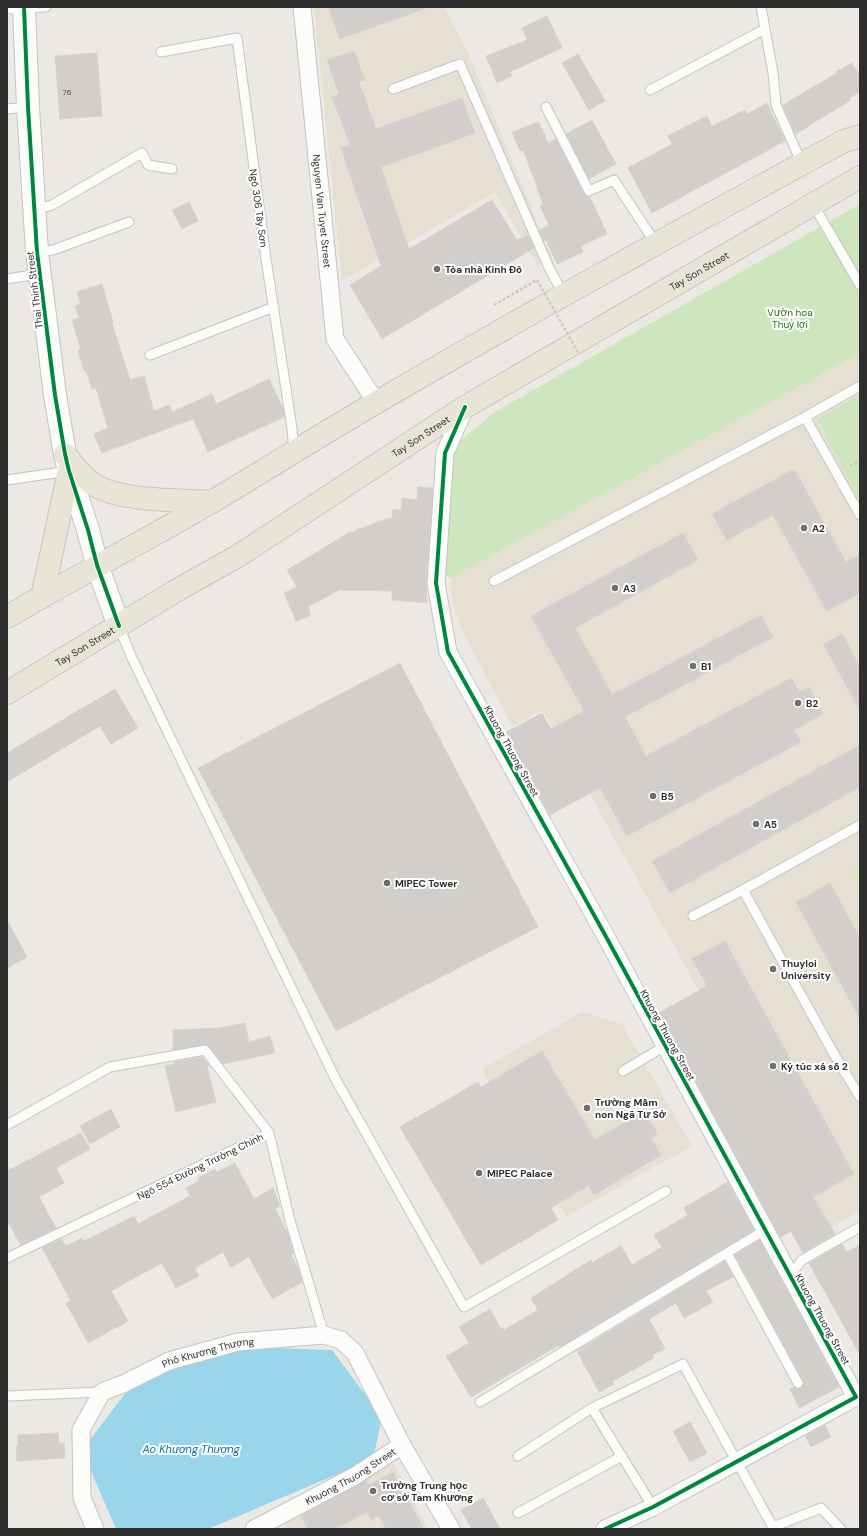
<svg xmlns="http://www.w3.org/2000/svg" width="867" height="1536" viewBox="0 0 867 1536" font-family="'DM Sans',sans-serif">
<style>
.education{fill:#e6e0d3}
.green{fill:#cee6be}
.pitch{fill:#d9eabb}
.water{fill:#99d6ec}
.building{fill:#d1cecb;stroke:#d7d4d0}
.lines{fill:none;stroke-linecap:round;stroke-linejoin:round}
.lane-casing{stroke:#c5c4c5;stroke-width:11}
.street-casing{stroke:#c5c4c5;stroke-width:19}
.secondary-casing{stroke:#c5c4c5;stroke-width:24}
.primary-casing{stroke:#c6c5c4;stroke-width:24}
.path{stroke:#c9c9c8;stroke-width:2.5;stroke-dasharray:3 2;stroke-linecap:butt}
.lane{stroke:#fcfcfb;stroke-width:9}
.street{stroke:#fcfcfb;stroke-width:17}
.secondary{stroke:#fcfcfb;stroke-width:22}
.primary{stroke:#e8e4d6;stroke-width:22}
.path-bridge{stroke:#c9c9c8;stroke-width:2.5;stroke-dasharray:3 2;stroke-linecap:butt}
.cycleway-casing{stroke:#fff;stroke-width:6}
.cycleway{stroke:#00873e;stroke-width:4}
.poi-dot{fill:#706f6e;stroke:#fff;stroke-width:1.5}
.labels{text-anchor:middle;stroke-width:4;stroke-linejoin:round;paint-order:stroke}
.number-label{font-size:8px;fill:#585857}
.street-label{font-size:10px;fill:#2e2e2e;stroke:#fff}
.poi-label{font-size:10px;font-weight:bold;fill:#2e2e2e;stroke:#fff;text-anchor:start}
.park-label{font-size:10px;fill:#2c6e1b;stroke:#fff}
.water-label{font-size:11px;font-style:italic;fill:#0d6fa3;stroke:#fff}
</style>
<rect width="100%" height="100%" fill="#ece8e4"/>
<path class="education" d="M 314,7 L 444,7 L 469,55 L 552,259 L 538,266 L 495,192 L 342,281 Z
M 860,353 L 860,1211 L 830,1227 L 543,710 L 512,727 L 461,627 L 452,600 L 451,578 Z
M 582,1012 L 622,1024 L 692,1146 L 566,1217 L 482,1069 Z
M 392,1459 L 428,1529 L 288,1529 L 284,1523 Z"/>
<path class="green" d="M 860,204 L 860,353 L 451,578 L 433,570 L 443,501 L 456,444 L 495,412 Z
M 860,395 L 860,460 L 853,465 L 860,461 L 860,501 L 817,419 Z"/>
<path class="pitch" d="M 860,867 L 860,889 L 851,872 Z"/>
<path class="water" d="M 246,1347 L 332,1350 L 382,1417 L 373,1459 L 208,1529 L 116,1529 L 82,1450 L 134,1382 Z"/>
<path class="building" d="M 328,7 L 424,7 L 424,9 L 340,39 Z
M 547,16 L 562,48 L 510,72 L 512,76 L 497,83 L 486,56 L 527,40 L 522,28 Z
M 354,51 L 365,80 L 359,82 L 376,129 L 462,98 L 475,133 L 381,167 L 409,249 L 492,200 L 517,240 L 528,235 L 534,248 L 382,339 L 350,285 L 381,266 L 341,148 L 350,145 L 332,97 L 339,94 L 327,60 Z
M 97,53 L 102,116 L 60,119 L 55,56 Z
M 578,54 L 605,101 L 589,110 L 562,63 Z
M 852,63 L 860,76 L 860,92 L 849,98 L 851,100 L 808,126 L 808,127 L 795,134 L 783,105 L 837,73 L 836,72 Z
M 767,103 L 785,141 L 652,213 L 628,168 L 672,144 L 668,136 L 707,116 L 712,126 L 745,110 L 747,114 Z
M 592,120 L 616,164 L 589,179 L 566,134 Z
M 539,122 L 548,143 L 556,139 L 584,194 L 590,197 L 607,234 L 581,246 L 583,252 L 557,264 L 546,240 L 544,241 L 539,230 L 549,225 L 540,206 L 543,204 L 536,186 L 537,186 L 523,150 L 520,151 L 512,132 Z
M 189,202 L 198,221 L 182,229 L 172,210 Z
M 102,284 L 113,322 L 112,323 L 130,380 L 144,376 L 154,411 L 169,405 L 172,412 L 212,394 L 216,404 L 269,379 L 283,408 L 284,417 L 208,452 L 193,419 L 102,453 L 94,434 L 108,428 L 96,388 L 92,389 L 86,371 L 84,371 L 78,350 L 81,349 L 72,320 L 79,318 L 75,306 L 81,304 L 77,292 Z
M 794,469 L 846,562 L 860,555 L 860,593 L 827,611 L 773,515 L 727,540 L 712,514 Z
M 418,487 L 433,488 L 426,582 L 427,603 L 392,600 L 392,591 L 339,590 L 308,607 L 311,615 L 296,621 L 284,593 L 297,587 L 287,570 L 350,532 L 351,533 L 360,528 L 361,529 L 380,521 L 392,518 L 393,509 L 401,510 L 402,498 L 417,500 Z
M 683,533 L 698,560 L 575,628 L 612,694 L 625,688 L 761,615 L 773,637 L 625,717 L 646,756 L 791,678 L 799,692 L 809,687 L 823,714 L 794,730 L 801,742 L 627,836 L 600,788 L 550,815 L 511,746 L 513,745 L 506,732 L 542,713 L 551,729 L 584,711 L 531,616 Z
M 842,634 L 860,667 L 860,710 L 823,644 Z
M 400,663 L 538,927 L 336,1031 L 198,768 Z
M 115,689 L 138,728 L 111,744 L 100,726 L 7,782 L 7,753 Z
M 860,745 L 860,787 L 670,893 L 652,861 Z
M 830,883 L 860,938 L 860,1019 L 796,902 Z
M 7,920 L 27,957 L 7,968 Z
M 725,941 L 854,1174 L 813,1197 L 835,1234 L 803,1253 L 791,1231 L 780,1237 L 659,1013 L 707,986 L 692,959 Z
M 245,1023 L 249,1042 L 270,1036 L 275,1053 L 223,1064 L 207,1044 L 173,1050 L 173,1030 L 220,1028 Z
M 542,1051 L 595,1140 L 644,1111 L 658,1134 L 651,1138 L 661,1155 L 594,1195 L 588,1186 L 551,1208 L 558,1220 L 481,1265 L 400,1127 L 478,1082 L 481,1087 Z
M 202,1057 L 210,1066 L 207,1067 L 216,1102 L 176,1112 L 165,1066 L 174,1064 L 174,1062 Z
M 111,1109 L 120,1127 L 90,1144 L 80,1126 Z
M 81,1133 L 90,1149 L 56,1168 L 64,1183 L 39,1197 L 56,1228 L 21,1245 L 7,1220 L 7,1171 Z
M 235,1163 L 254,1199 L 273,1188 L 280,1206 L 275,1209 L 288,1234 L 294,1254 L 291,1255 L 298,1268 L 302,1282 L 272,1299 L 249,1257 L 231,1267 L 223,1252 L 195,1268 L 199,1276 L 176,1288 L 162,1263 L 111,1291 L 128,1321 L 88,1343 L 66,1303 L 71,1301 L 42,1248 L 61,1239 L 66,1246 L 82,1238 L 84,1241 L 134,1216 L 138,1224 L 190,1196 L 186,1188 L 199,1181 L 198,1178 L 215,1169 L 217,1172 Z
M 728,1182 L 754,1230 L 560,1347 L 559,1345 L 471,1397 L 446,1356 L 469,1343 L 459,1327 L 490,1309 L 501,1329 L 503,1328 L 504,1330 L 538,1310 L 531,1298 L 591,1260 L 592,1263 L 621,1246 L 632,1265 L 662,1247 L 654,1235 L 688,1215 L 684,1208 Z
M 760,1240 L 839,1387 L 799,1408 L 790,1389 L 794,1387 L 797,1389 L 801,1388 L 804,1384 L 803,1380 L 735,1255 Z
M 842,1244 L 847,1252 L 860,1245 L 860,1355 L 809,1263 Z
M 725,1261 L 733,1277 L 706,1291 L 713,1302 L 684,1318 L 676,1303 L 649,1319 L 665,1349 L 652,1355 L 654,1358 L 613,1381 L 614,1384 L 599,1392 L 577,1351 Z
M 690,1422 L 707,1453 L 690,1462 L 673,1431 Z
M 825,1425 L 831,1437 L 811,1447 L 805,1436 Z
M 58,1433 L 59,1443 L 64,1443 L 65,1458 L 17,1461 L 16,1446 L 18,1446 L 18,1435 Z
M 393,1472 L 424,1529 L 386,1529 L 379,1516 L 371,1520 L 367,1512 L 335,1529 L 308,1529 L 301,1516 L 366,1480 L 369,1485 Z
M 483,1498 L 500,1529 L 472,1529 L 461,1510 Z"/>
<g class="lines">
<g class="lane-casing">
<path id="lane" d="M 761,7 L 773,73 L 776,105 L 802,164
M 7,9 L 46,7
M 161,52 L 237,38 L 266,259 L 292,428 L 294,452
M 393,89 L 460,64 L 550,270 L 564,295
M 650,90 L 765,29
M 546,107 L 589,191 L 614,180 L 656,244
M 7,109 L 28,107
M 813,204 L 860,285
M 34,210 L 52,205 L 142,153 L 148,165 L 172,169
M 37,252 L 53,250 L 129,222
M 7,279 L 39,274
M 150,355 L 274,307
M 805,417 L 860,515
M 7,480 L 69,471
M 494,581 L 805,417 L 860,386
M 119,626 L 131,656 L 335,1078 L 464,1307 L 666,1191
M 743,890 L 835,1056 L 860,1097
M 693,916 L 743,890 L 860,825
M 623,1071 L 665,1046
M 7,1125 L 110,1067 L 205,1050 L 269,1133 L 290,1220 L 324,1335
M 727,1253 L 798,1383
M 7,1258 L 269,1133
M 790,1276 L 802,1260 L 860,1227
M 7,1396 L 102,1392
M 480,1402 L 765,1230
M 592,1408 L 653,1507
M 518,1456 L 592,1408 L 683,1364 L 774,1529
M 518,1513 L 622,1456
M 773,1527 L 821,1508 L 841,1529"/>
</g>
<g class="street-casing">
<g id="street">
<path id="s1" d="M 302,7 L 335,339 L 376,402"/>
<path d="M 465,407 L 445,453 L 436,583 L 448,652 L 604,933 L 856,1397 L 653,1507 L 605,1529"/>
<path id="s2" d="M 95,1529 L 82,1498 L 81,1430 L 102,1392 L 123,1384 L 169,1361 L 238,1342 L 324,1335 L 341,1340 L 355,1353 L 402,1445 L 451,1529"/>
<path id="s3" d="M 254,1529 L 353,1477 L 402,1445"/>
</g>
</g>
<g class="secondary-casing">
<path id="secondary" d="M 24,7 L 28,107 L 37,252 L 55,395 L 65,454 L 69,471 L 88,530 L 97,565 L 119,626"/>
</g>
<g class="primary-casing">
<g id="primary">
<path d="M 65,454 C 74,466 85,481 100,488 C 127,501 180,500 212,502"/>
<path d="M 42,597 L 69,471"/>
<path d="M 7,617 C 75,577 145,541 213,501 C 269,468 323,433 379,401 C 532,311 688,226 844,141 L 860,136"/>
<path id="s4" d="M 7,693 L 179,589 L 238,556 L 465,407 L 860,177"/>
</g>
</g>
<path class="path" d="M 494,305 L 537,280
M 850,466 L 860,461"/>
<use href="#lane" class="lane"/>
<use href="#street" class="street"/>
<use href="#secondary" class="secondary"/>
<use href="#primary" class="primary"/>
<path class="path-bridge" d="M 537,280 L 579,354"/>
<g class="cycleway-casing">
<path id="cycleway" d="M 24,7 L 28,107 L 37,252 L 55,395 L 65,454 L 69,471 L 88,530 L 97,565 L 119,626
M 465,407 L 445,453 L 436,583 L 448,652 L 604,933 L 856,1397 L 653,1507 L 605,1529"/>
</g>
<use href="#cycleway" class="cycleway"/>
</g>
<g class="poi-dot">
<circle cx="437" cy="269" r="4"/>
<circle cx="804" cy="528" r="4"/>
<circle cx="615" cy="588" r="4"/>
<circle cx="693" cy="666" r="4"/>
<circle cx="798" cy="703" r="4"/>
<circle cx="653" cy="796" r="4"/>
<circle cx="756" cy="824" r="4"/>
<circle cx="387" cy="883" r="4"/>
<circle cx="773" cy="969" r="4"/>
<circle cx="773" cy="1066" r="4"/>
<circle cx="587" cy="1108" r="4"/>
<circle cx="479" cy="1173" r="4"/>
<circle cx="373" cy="1491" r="4"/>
</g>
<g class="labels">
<g class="number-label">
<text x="67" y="95">76</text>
</g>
<g class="street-label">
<text transform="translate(259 208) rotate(82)" y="4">Ngõ 306 Tây Sơn</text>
<text dy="4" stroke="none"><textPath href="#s1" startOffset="205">Nguyen Van Tuyet Street</textPath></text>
<text dy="4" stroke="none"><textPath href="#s4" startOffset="811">Tay Son Street</textPath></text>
<text transform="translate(34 290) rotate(-97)" y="4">Thai Thinh Street</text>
<text dy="4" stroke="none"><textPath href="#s4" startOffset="487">Tay Son Street</textPath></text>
<text dy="4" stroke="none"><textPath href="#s4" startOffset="91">Tay Son Street</textPath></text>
<text transform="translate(512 751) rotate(61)" y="4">Khuong Thuong Street</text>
<text transform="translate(668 1035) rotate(61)" y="4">Khuong Thuong Street</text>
<text transform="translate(200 1166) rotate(-26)" y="4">Ngõ 554 Đường Trường Chinh</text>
<text transform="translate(823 1319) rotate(61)" y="4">Khuong Thuong Street</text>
<text dy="4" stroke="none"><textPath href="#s2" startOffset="259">Phố Khương Thượng</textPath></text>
<text dy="4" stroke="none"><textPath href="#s3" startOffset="110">Khuong Thuong Street</textPath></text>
</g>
<g class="poi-label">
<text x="445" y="273">Tòa nhà Kinh Đô</text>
<text x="812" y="532">A2</text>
<text x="623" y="592">A3</text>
<text x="701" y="670">B1</text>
<text x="806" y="707">B2</text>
<text x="661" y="800">B5</text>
<text x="764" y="828">A5</text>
<text x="395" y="887">MIPEC Tower</text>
<text x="781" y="967">Thuyloi<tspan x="781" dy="12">University</tspan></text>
<text x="781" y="1070">Ký túc xá số 2</text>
<text x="595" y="1106">Trường Mầm<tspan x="595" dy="12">non Ngã Tư Sở</tspan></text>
<text x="487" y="1177">MIPEC Palace</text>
<text x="381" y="1489">Trường Trung học<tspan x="381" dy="12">cơ sở Tam Khương</tspan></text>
</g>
<g class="park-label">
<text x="790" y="316">Vườn hoa<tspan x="790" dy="12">Thuỷ lợi</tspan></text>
</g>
<g class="water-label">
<text x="191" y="1453">Ao Khương Thượng</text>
</g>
</g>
<rect width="867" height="1536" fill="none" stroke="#2e2e2e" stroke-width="16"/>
</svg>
